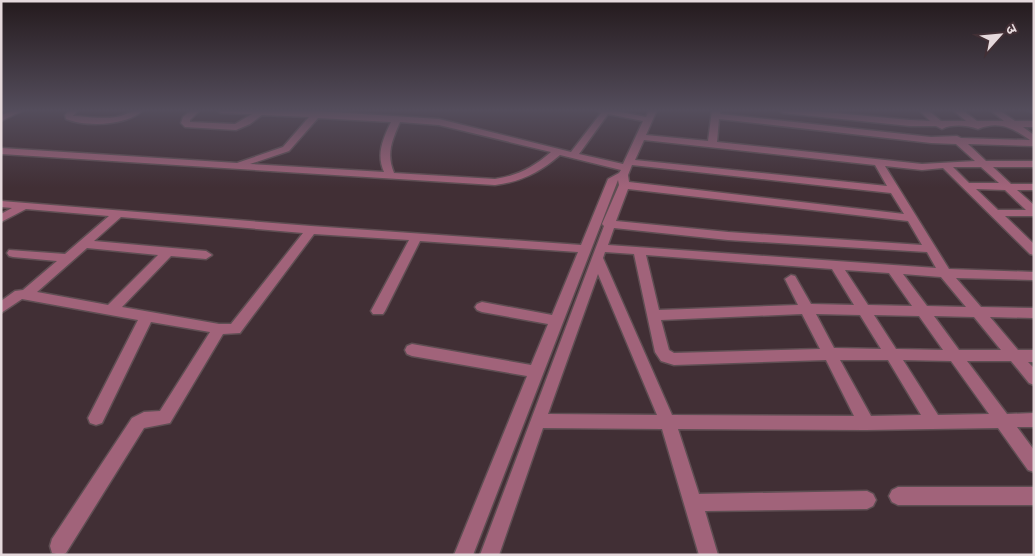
<svg xmlns="http://www.w3.org/2000/svg" width="1035" height="556" viewBox="0 0 1035 556" font-family="'Source Sans 3','Noto Sans Devanagari',sans-serif">
<style>
.lines{fill:none;stroke-linecap:round;stroke-linejoin:round}
.minor-casing{stroke:#5f4e53;stroke-width:3}
.minor{fill:#a1637a;fill-rule:evenodd}
</style>
<rect width="100%" height="100%" fill="#412f35"/>
<g class="lines">
<g class="minor-casing">
<path id="minor" d="M 14,110 L 24,110 L 1,121 L 1,115 Z
M 70,110 L 78,110 L 73,116 L 75,116 C 89,117 103,119 116,117 C 127,115 133,109 143,110 C 127,126 86,127 66,119 L 65,115 Z
M 191,110 L 200,110 L 190,120 L 190,122 L 235,124 L 252,114 L 221,113 L 217,110 L 317,111 L 439,119 L 571,152 L 601,113 L 596,110 L 611,110 L 646,117 L 649,110 L 657,110 L 646,135 L 708,141 L 712,110 L 720,110 L 720,114 L 931,137 L 957,136 L 961,138 L 1030,140 C 1013,128 999,120 978,129 C 967,125 952,124 942,129 L 936,126 L 910,126 L 783,113 L 779,110 L 803,110 L 910,120 L 930,121 L 919,110 L 928,110 L 941,121 L 966,121 L 953,110 L 962,110 L 977,121 L 1004,121 L 990,110 L 999,110 L 1015,121 L 1034,121 L 1034,127 L 1023,127 L 1034,135 L 1034,146 L 968,144 L 986,161 L 1034,161 L 1034,167 L 993,167 L 1011,184 L 1034,184 L 1034,190 L 1017,190 L 1034,205 L 1034,216 L 1005,216 L 1034,244 L 1034,255 L 1030,254 L 943,168 L 922,170 L 885,166 L 949,269 L 1034,272 L 1034,280 L 956,278 L 981,307 L 1034,308 L 1034,318 L 990,317 L 1018,350 L 1034,350 L 1034,362 L 1028,362 L 1034,368 L 1034,385 L 1029,383 L 1011,361 L 967,361 L 1007,414 L 1034,413 L 1034,427 L 1017,427 L 1034,450 L 1034,472 L 1028,470 L 998,428 L 866,430 L 678,429 L 699,494 L 867,491 L 873,494 L 876,500 L 873,506 L 867,509 L 705,511 L 718,555 L 699,555 L 662,429 L 543,428 L 499,555 L 480,555 L 604,226 L 602,224 L 619,185 L 618,180 L 473,555 L 454,555 L 527,376 L 412,356 L 407,354 L 405,350 L 407,346 L 412,344 L 531,365 L 548,324 L 482,312 L 477,310 L 475,307 L 477,304 L 482,302 L 552,315 L 578,252 L 420,241 L 385,311 L 383,314 L 373,314 L 371,311 L 409,240 L 314,234 L 240,333 L 223,334 L 170,423 L 144,428 L 66,553 L 61,555 L 52,553 L 50,546 L 52,539 L 132,418 L 144,412 L 160,411 L 210,332 L 151,322 L 102,423 L 96,425 L 90,423 L 88,418 L 138,320 L 22,299 L 1,313 L 1,301 L 15,291 L 23,290 L 57,261 L 13,257 L 9,256 L 7,253 L 9,250 L 65,254 L 109,216 L 26,209 L 1,222 L 1,214 L 12,208 L 1,207 L 1,201 L 311,226 L 581,245 L 608,179 L 619,173 L 621,170 L 560,155 C 540,172 521,182 495,185 L 1,154 L 1,148 L 237,163 L 283,147 L 309,117 L 262,115 L 250,124 L 236,130 L 185,127 L 181,123 L 183,117 ZM 608,114 L 643,121 L 623,164 L 579,154 ZM 318,118 L 391,122 C 383,139 376,154 384,172 L 250,164 L 289,151 ZM 719,119 L 931,143 L 956,144 L 975,161 L 922,164 L 717,142 ZM 400,122 L 439,125 L 551,152 C 534,167 517,176 495,179 L 394,173 C 386,154 392,140 400,122 ZM 644,140 L 875,165 L 887,186 L 635,160 ZM 632,165 L 891,193 L 904,214 L 629,182 L 628,175 ZM 953,167 L 981,167 L 999,183 L 969,183 ZM 628,189 L 908,221 L 922,245 L 728,232 L 616,221 ZM 976,189 L 1005,190 L 1026,210 L 998,210 ZM 121,217 L 303,233 L 231,324 L 219,324 L 122,307 L 171,256 L 206,259 L 212,255 L 206,251 L 94,241 ZM 614,228 L 728,240 L 927,252 L 936,268 L 608,245 ZM 87,248 L 158,255 L 108,305 L 37,292 ZM 605,252 L 634,254 L 655,352 L 661,361 L 674,365 L 826,360 L 854,416 L 672,415 L 603,258 ZM 646,255 L 832,269 L 854,305 L 811,304 L 795,276 L 791,275 L 785,279 L 798,305 L 659,310 ZM 845,270 L 889,273 L 912,306 L 868,305 ZM 598,274 L 657,415 L 548,414 ZM 903,274 L 941,277 L 966,307 L 927,306 ZM 802,314 L 820,349 L 674,353 L 669,350 L 661,320 ZM 816,314 L 860,315 L 881,349 L 834,348 ZM 874,315 L 919,316 L 943,350 L 896,349 ZM 934,316 L 974,317 L 1001,350 L 959,350 ZM 840,360 L 888,360 L 921,415 L 871,416 ZM 903,360 L 951,361 L 989,414 L 938,415 Z
M 1027,110 L 1034,110 L 1034,113 Z
M 898,487 L 1034,487 L 1034,505 L 898,505 L 892,502 L 889,496 L 892,490 Z"/>
</g>
<use href="#minor" class="minor"/>
</g>
<linearGradient id="sky" x2="0" y2="1"><stop stop-color="#241a1d"/><stop offset="0.59" stop-color="#544d5c"/><stop offset="1" stop-color="#544d5c" stop-opacity="0"/></linearGradient>
<rect width="1035" height="187" fill="url(#sky)"/>
<rect width="1035" height="556" fill="none" stroke="#e5d9dc" stroke-width="5"/>
<g transform="translate(1000 35) rotate(63)" stroke="#412f35" stroke-width="4" paint-order="stroke">
<path d="M0-4L9 19L0 12L-9 19Z" fill="#e5d9dc"/>
<text y="-8" font-size="14" font-weight="bold" text-anchor="middle" fill="#e5d9dc">उ</text>
</g>
</svg>
